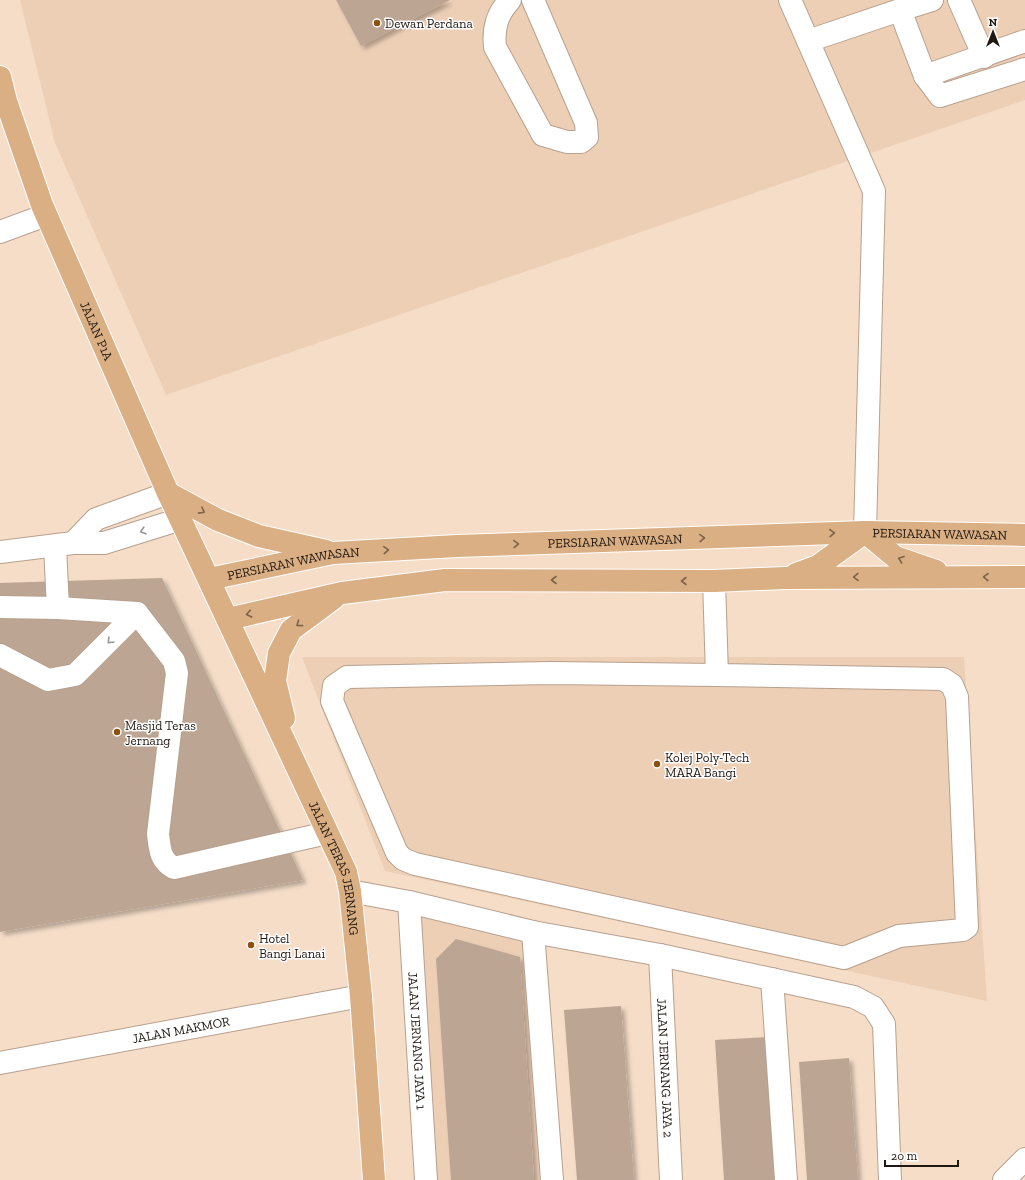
<svg xmlns="http://www.w3.org/2000/svg" width="1025" height="1180" viewBox="0 0 1025 1180" font-family="'Zilla Slab',serif">
<style>
.built{fill:#edcfb6}
.building{fill:#bca592;filter:url(#shadow)}
.lines{fill:none;stroke-linecap:round;stroke-linejoin:round}
.minor-casing{stroke:#b7a08d;stroke-width:24}
.major-casing{stroke:#fff;stroke-width:24}
.minor{stroke:#fff;stroke-width:22}
.major{stroke:#daaf83;stroke-width:22}
.oneway{stroke:#7c634a}
.oneway2{stroke:#9a9793}
.poi-dot{fill:#8b510b;stroke:#fff;stroke-width:1.5}
.labels{text-anchor:middle;stroke-width:3;stroke-linejoin:round;paint-order:stroke}
.poi-label{font-size:13px;fill:#1f1710;stroke:#fff;text-anchor:start}
.street-label{font-size:13px;fill:#1f1710;stroke:#fff}
</style>
<defs>
<filter id="shadow"><feDropShadow dx="3.5" dy="3.5" stdDeviation="2" flood-color="#0004"/></filter>
</defs>
<rect width="100%" height="100%" fill="#f5ddc8"/>
<path class="built" d="M 20,0 L 1025,0 L 1025,100 L 166,395 L 55,143 Z
M 302,657 L 964,657 L 987,1001 L 385,871 Z
M 420,915 L 525,940 L 544,1180 L 437,1180 Z"/>
<path class="building" d="M 336,0 L 450,0 L 361,46 Z
M 162,578 L 303,880 L 0,932 L 0,583 Z
M 456,939 L 520,957 L 534,1180 L 451,1180 L 436,959 Z
M 621,1006 L 634,1180 L 577,1180 L 564,1010 Z
M 769,1037 L 778,1180 L 724,1180 L 715,1040 Z
M 849,1058 L 858,1180 L 807,1180 L 799,1062 Z"/>
<g class="lines">
<g class="minor-casing">
<g id="minor">
<path d="M 510,0 C 497,14 493,28 495,47 L 543,135 L 567,142 L 581,142 L 587,137 L 586,123 L 533,0"/>
<path d="M 790,0 L 874,191 L 865,532"/>
<path d="M 959,0 L 984,57"/>
<path d="M 900,10 L 932,0"/>
<path d="M 808,41 L 900,10 L 925,76 L 940,96 L 1025,69"/>
<path d="M 925,76 L 1025,41"/>
<path d="M 0,232 L 46,215"/>
<path d="M 73,543 L 96,519 L 168,493"/>
<path d="M 55,546 L 58,608"/>
<path d="M 0,552 L 73,543 L 104,543 L 181,519"/>
<path d="M 714,581 L 717,675 L 552,673 L 347,677 L 334,686 L 332,701 L 397,853 L 403,859 L 415,864 L 844,958 L 899,936 L 963,930 L 967,927 L 957,697 L 952,685 L 943,679 L 717,675"/>
<path d="M 0,607 L 58,608 L 137,613 L 174,661 L 177,673 L 158,834 C 160,850 160,860 174,868 L 327,833"/>
<path d="M 0,655 L 48,680 L 75,675 L 137,613"/>
<path d="M 350,891 L 409,902 L 533,932 L 660,955 L 854,997 L 873,1007 L 884,1024 L 890,1180"/>
<path id="s1" d="M 409,902 L 426,1180"/>
<path d="M 533,932 L 552,1180"/>
<path id="s2" d="M 660,955 L 671,1180"/>
<path d="M 772,979 L 786,1180"/>
<path id="s3" d="M 0,1063 L 361,996"/>
<path d="M 1004,1180 L 1025,1159"/>
</g>
</g>
<g class="major-casing">
<g id="major">
<path id="s4" d="M 0,77 L 6,101 L 42,205 L 168,493 L 346,872 L 350,891 L 361,996 L 374,1180"/>
<path d="M 168,493 L 218,520 L 259,536 L 326,551"/>
<path d="M 865,532 L 895,557 L 936,571"/>
<path d="M 796,574 L 818,566 L 865,532"/>
<path id="s5" d="M 209,579 L 333,553 L 457,546 L 865,532 L 1025,535"/>
<path d="M 228,619 L 342,593 L 445,580 L 714,581 L 784,578 L 1025,577"/>
<path d="M 284,718 L 275,681 L 279,653 L 291,630 L 334,598"/>
</g>
</g>
<use href="#minor" class="minor"/>
<use href="#major" class="major"/>
</g>
<defs><path id="oneway-chevron" d="M-2-3.5L2.5 0L-2 3.5" fill="none" stroke-width="1.6" stroke-linecap="round" stroke-linejoin="round"/></defs>
<g class="oneway">
<use href="#oneway-chevron" transform="translate(202 511) rotate(28)"/>
<use href="#oneway-chevron" transform="translate(832 533) rotate(-2)"/>
<use href="#oneway-chevron" transform="translate(702 538) rotate(-2)"/>
<use href="#oneway-chevron" transform="translate(516 544) rotate(-2)"/>
<use href="#oneway-chevron" transform="translate(386 550) rotate(-3)"/>
<use href="#oneway-chevron" transform="translate(901 559) rotate(-160)"/>
<use href="#oneway-chevron" transform="translate(856 577) rotate(179)"/>
<use href="#oneway-chevron" transform="translate(986 577) rotate(-179)"/>
<use href="#oneway-chevron" transform="translate(554 580) rotate(-180)"/>
<use href="#oneway-chevron" transform="translate(684 581) rotate(-180)"/>
<use href="#oneway-chevron" transform="translate(249 614) rotate(167)"/>
<use href="#oneway-chevron" transform="translate(299 624) rotate(144)"/>
</g>
<g class="oneway2">
<use href="#oneway-chevron" transform="translate(143 531) rotate(163)"/>
<use href="#oneway-chevron" transform="translate(110 641) rotate(135)"/>
</g>
<g class="poi-dot">
<circle cx="377" cy="23" r="4"/>
<circle cx="117" cy="732" r="4"/>
<circle cx="657" cy="764" r="4"/>
<circle cx="251" cy="945" r="4"/>
</g>
<g class="labels">
<g class="poi-label">
<text x="385" y="28">Dewan Perdana</text>
<text x="125" y="730">Masjid Teras<tspan x="125" dy="15">Jernang</tspan></text>
<text x="665" y="762">Kolej Poly-Tech<tspan x="665" dy="15">MARA Bangi</tspan></text>
<text x="259" y="943">Hotel<tspan x="259" dy="15">Bangi Lanai</tspan></text>
</g>
<g class="street-label">
<text dy="5" stroke="none"><textPath href="#s4" startOffset="272">JALAN P1A</textPath></text>
<text dy="5" stroke="none"><textPath href="#s5" startOffset="734">PERSIARAN WAWASAN</textPath></text>
<text dy="5" stroke="none"><textPath href="#s5" startOffset="409">PERSIARAN WAWASAN</textPath></text>
<text dy="5" stroke="none"><textPath href="#s5" startOffset="86">PERSIARAN WAWASAN</textPath></text>
<text dy="5" stroke="none"><textPath href="#s4" startOffset="861">JALAN TERAS JERNANG</textPath></text>
<text dy="5" stroke="none"><textPath href="#s3" startOffset="184">JALAN MAKMOR</textPath></text>
<text dy="5" stroke="none"><textPath href="#s1" startOffset="139">JALAN JERNANG JAYA 1</textPath></text>
<text dy="5" stroke="none"><textPath href="#s2" startOffset="113">JALAN JERNANG JAYA 2</textPath></text>
</g>
</g>
<g transform="translate(993 32)" stroke="#ffffff" stroke-width="3" paint-order="stroke">
<path d="M0-3L7 15L0 10L-7 15Z" fill="#1f1710"/>
<text y="-6" font-size="11" font-weight="bold" text-anchor="middle" fill="#1f1710">N</text>
</g>
<path d="M885 1160v6h73v-6" fill="none" stroke="#1f1710" stroke-width="2"/>
<text x="891" y="1160" font-size="12" fill="#1f1710" stroke="#ffffff" stroke-width="3" paint-order="stroke">20 m</text>
</svg>
